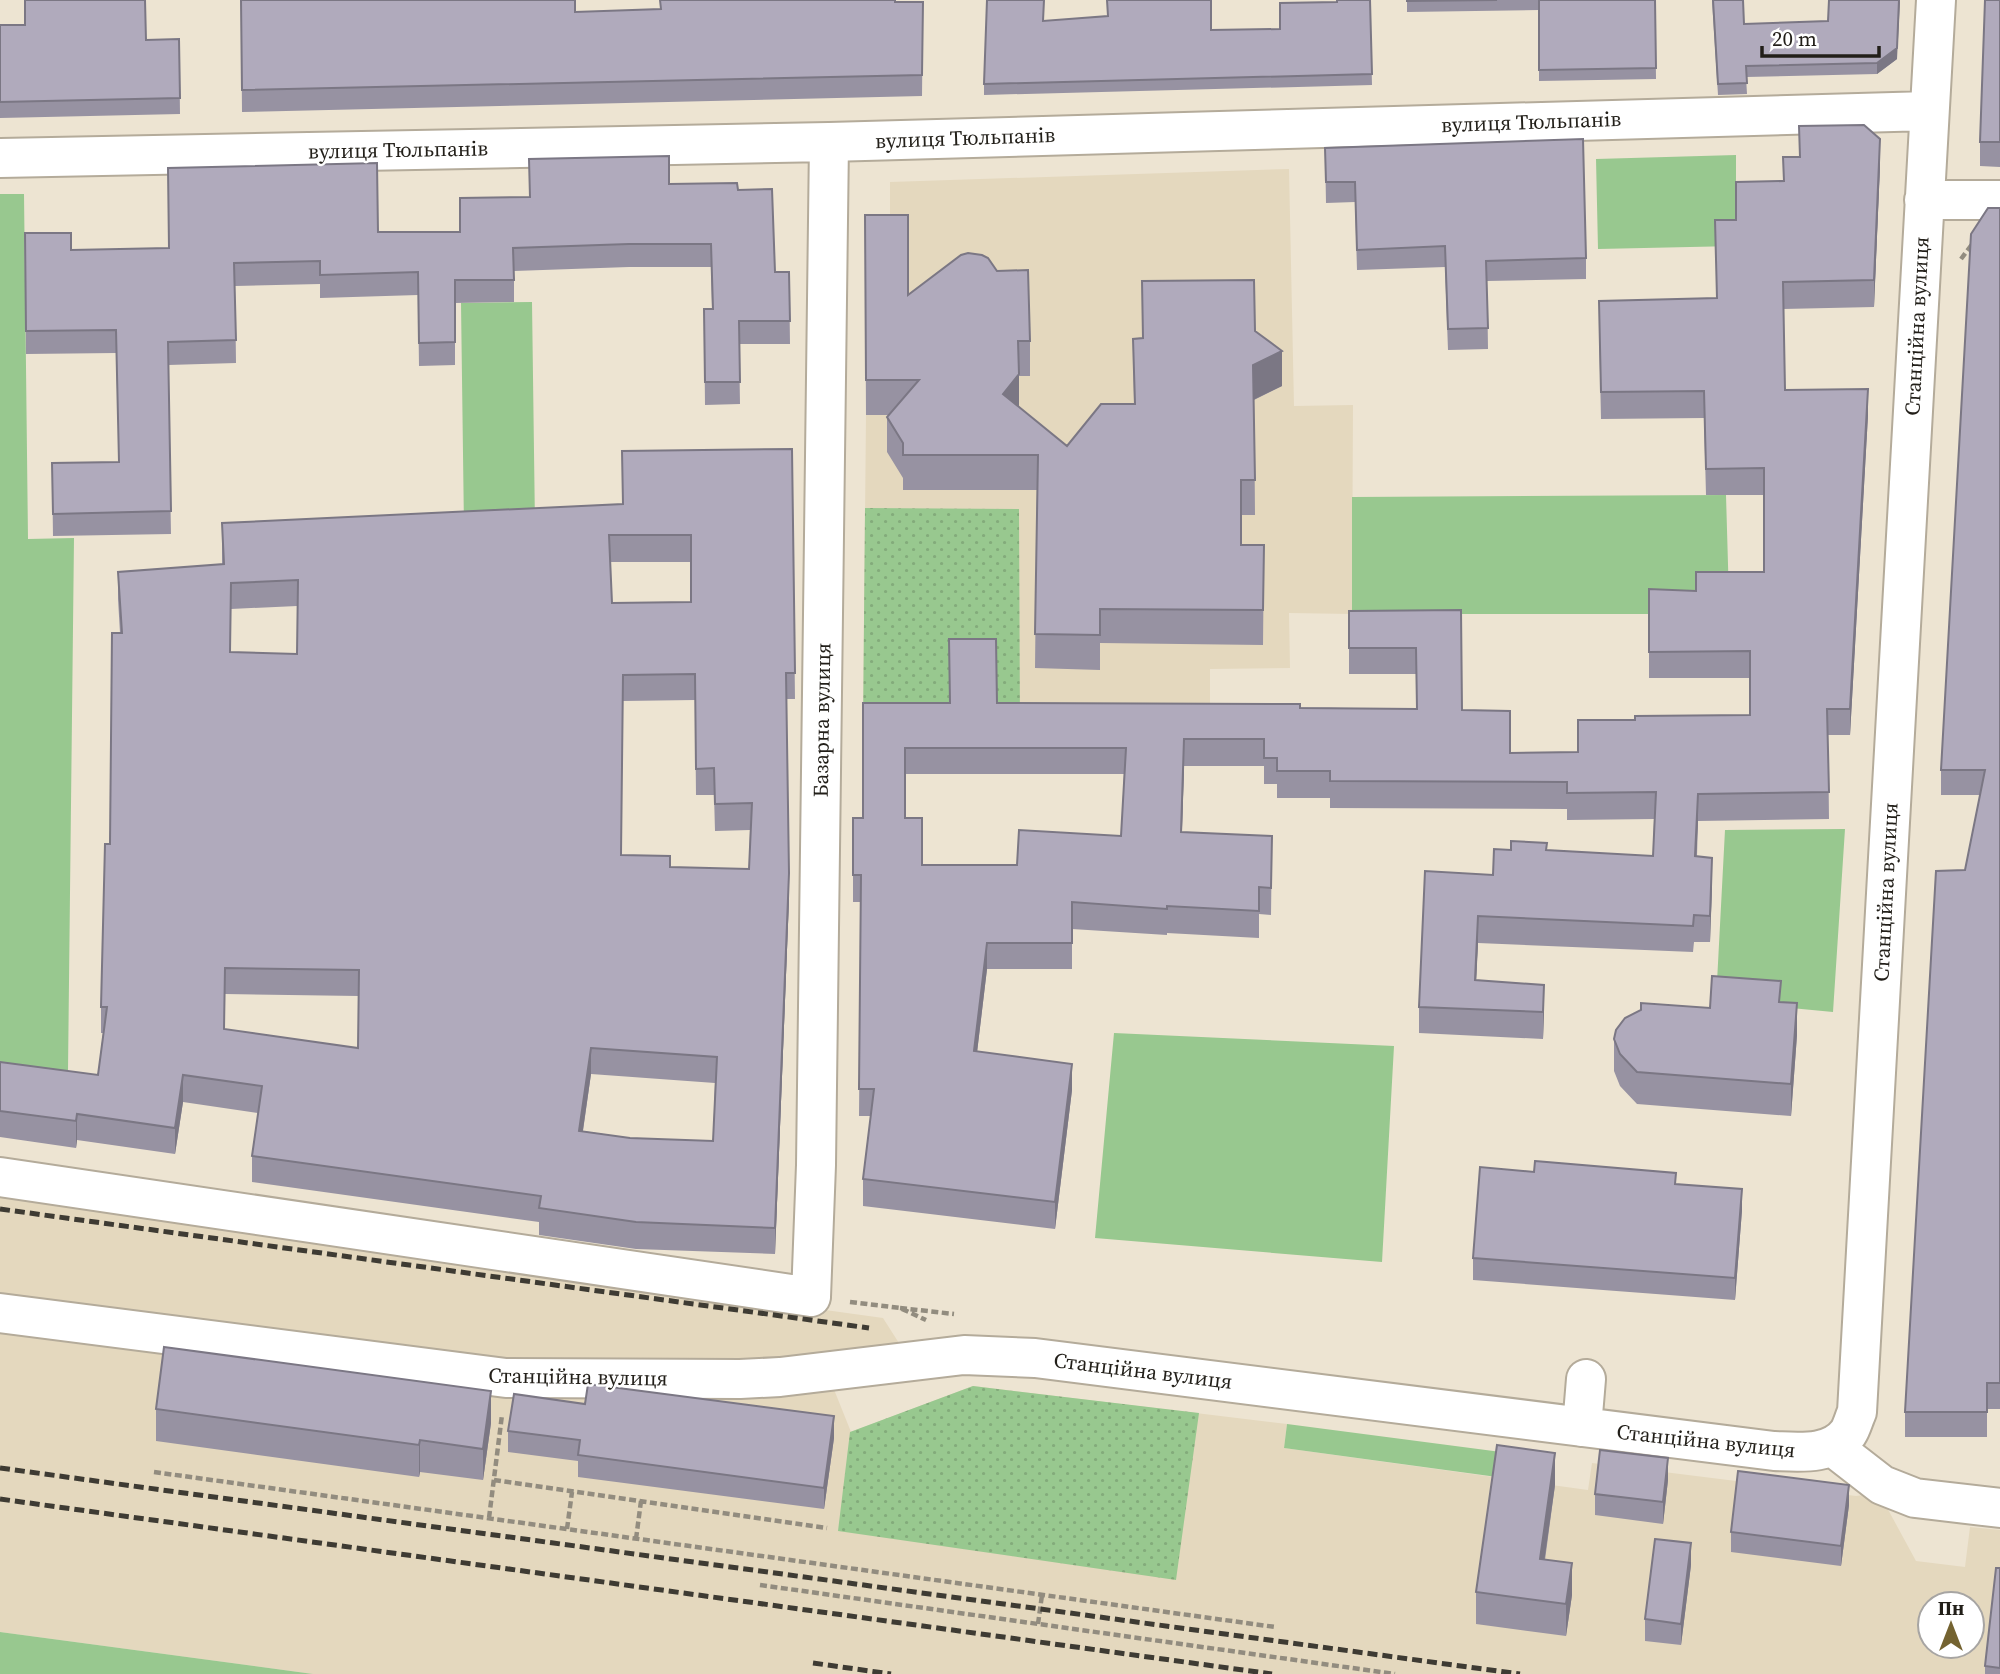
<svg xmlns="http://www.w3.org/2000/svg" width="2000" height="1674" viewBox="0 0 2000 1674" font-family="'Source Serif 4',serif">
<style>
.built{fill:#e4d8be;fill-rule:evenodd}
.green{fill:#98c88f}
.park{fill:url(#park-dots)}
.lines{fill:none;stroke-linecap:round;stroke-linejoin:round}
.minor-casing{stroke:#b4ab9a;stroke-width:42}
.path{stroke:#928c7f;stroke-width:4.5;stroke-dasharray:7 3.5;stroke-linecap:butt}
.minor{stroke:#fff;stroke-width:38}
.rail{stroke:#3e3b33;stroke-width:5;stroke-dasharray:10 5;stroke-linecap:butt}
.wall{fill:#9792a2;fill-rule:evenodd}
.shaded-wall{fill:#7b7784}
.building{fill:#b0aabc;stroke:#7b7784;stroke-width:2;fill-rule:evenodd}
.labels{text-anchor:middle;stroke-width:5;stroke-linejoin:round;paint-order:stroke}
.street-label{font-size:21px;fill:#221f19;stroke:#fff}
</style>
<defs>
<pattern id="park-dots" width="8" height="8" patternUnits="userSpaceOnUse" patternTransform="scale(1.75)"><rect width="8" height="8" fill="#98c88f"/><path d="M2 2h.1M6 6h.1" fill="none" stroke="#83ab7b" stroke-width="1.8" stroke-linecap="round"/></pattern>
</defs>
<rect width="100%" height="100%" fill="#ede4d2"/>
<path class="built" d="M 1289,169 L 1294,406 L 1353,405 L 1352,614 L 1289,613 L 1290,668 L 1210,669 L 1210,730 L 863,729 L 866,415 L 908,415 L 890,249 L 890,182 Z
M 0,1196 L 883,1318 L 904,1351 L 823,1362 L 851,1432 L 973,1386 L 1287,1424 L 1284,1448 L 1588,1490 L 1592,1463 L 1856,1496 L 1879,1493 L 1916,1561 L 1965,1567 L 1970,1527 L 2000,1530 L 2000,1674 L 313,1674 L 0,1632 ZM 1930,1604 L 1972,1604 L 1972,1646 L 1930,1646 Z"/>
<path class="green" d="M 1736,155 L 1736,246 L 1598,249 L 1596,159 Z
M 0,194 L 24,194 L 28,539 L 74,538 L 68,1071 L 0,1063 Z
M 532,302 L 535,526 L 464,528 L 461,303 Z
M 1726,495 L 1729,599 L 1696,614 L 1352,614 L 1352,497 Z
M 1845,829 L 1833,1012 L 1716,1001 L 1725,830 Z
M 1114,1033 L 1394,1046 L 1382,1262 L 1095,1238 Z
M 1287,1424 L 1501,1452 L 1497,1477 L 1284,1448 Z
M 0,1632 L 313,1674 L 0,1674 Z"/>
<path class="park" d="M 865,508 L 1019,509 L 1020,730 L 863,729 Z
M 973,1386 L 1199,1413 L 1176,1580 L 838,1531 L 850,1432 Z"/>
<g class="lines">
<g class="minor-casing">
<path id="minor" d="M 0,158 L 829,142 L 1929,111
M 1924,200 L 2000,200
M 0,1177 L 811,1297 L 816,1165 L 829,142
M 0,1313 L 506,1378 L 740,1379 L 780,1377 L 964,1355 L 1035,1358 L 1774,1451 C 1799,1452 1831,1456 1848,1433 C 1852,1427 1854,1418 1857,1412 L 1936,0
M 1582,1427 L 1586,1379
M 1833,1447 L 1882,1485 L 1915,1498 L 2000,1508"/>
</g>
<path class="path" d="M 1961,259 L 1973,243
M 850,1302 L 900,1308 L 926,1320
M 900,1308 L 954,1314
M 154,1472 L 1275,1627
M 494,1480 L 827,1528
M 489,1518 L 502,1415
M 567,1529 L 572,1492
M 636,1539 L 641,1501
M 760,1585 L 1395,1674
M 1038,1624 L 1042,1595"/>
<use href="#minor" class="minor"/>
<path class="rail" d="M 0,1209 L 869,1328
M 0,1468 L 1520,1674
M 0,1499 L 1272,1674
M 813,1663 L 891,1674"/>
</g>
<path class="wall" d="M 241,0 L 575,12 L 660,9 L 660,0 L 923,2 L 922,96 L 242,112 Z
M 1370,0 L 1372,85 L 984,95 L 984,84 L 1043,21 L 1211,30 L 1280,29 L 1337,2 Z
M 1407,0 L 1655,0 L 1656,79 L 1539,81 L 1539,10 L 1407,12 Z
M 1712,0 L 1743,0 L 1744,24 L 1897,59 L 1877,74 L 1746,77 L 1747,94 L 1718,95 Z
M 2000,0 L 2000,167 L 1980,166 L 1980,142 Z
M 0,25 L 146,40 L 179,39 L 180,114 L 0,118 Z
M 1799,126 L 1880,166 L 1874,307 L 1783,309 L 1785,390 L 1868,415 L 1850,735 L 1828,735 L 1829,819 L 1698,821 L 1697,856 L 1712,884 L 1710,942 L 1694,942 L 1693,952 L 1478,943 L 1476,980 L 1544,1012 L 1543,1039 L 1419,1033 L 1419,1007 L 1493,875 L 1547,850 L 1653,856 L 1654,819 L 1567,820 L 1567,809 L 1330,808 L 1330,798 L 1277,798 L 1277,784 L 1264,784 L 1264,766 L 1184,766 L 1182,832 L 1272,836 L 1271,915 L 1259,914 L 1259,938 L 1167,933 L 1167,935 L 1072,929 L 1072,969 L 987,969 L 977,1052 L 1072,1090 L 1055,1229 L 863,1206 L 863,1179 L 871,1116 L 859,1116 L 861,902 L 853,902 L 853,818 L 863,818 L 863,703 L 997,703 L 1417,709 L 1416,674 L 1349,674 L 1349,611 L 1461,610 L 1462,710 L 1510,753 L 1578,752 L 1635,720 L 1750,715 L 1750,678 L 1649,678 L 1649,589 L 1696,591 L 1764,572 L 1764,495 L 1706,495 L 1704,418 L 1601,419 L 1599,327 L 1716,299 L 1736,220 L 1783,181 L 1800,157 ZM 905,774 L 1124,774 L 1121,836 L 1017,865 L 922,865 L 905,818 Z
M 1325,148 L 1586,258 L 1586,279 L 1487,281 L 1488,349 L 1448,350 L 1445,267 L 1357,270 L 1355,202 L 1326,203 Z
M 529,159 L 669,184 L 738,190 L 775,272 L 789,272 L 790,344 L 739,344 L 740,404 L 705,405 L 704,309 L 712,309 L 711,267 L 629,267 L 514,271 L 514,302 L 455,303 L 455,365 L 419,366 L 418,295 L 320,298 L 320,284 L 235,286 L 236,363 L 168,365 L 171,534 L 53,536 L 52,463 L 119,462 L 116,353 L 26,354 L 25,233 L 71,250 L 169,248 L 378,232 L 460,232 L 530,197 Z
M 2000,208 L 2000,1409 L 1987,1409 L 1987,1437 L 1905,1437 L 1905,1412 L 1965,870 L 1980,795 L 1941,795 L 1941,770 Z
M 865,215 L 908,295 L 1030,341 L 1030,376 L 1019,376 L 1019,407 L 1067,446 L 1134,404 L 1133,339 L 1142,338 L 1142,281 L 1255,331 L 1282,386 L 1254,400 L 1255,515 L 1241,515 L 1241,545 L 1264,545 L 1263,645 L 1100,643 L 1100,670 L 1035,668 L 1037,490 L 903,490 L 903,478 L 887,452 L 887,417 L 889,415 L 866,415 Z
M 792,449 L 795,699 L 786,699 L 789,899 L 775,1254 L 636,1249 L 539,1235 L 539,1222 L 252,1182 L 252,1156 L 258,1113 L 183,1102 L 175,1154 L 77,1140 L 76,1148 L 0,1137 L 0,1062 L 98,1075 L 103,1033 L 101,1033 L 101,1007 L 120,633 L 118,599 L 118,572 L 222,564 L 222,523 L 623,504 ZM 610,562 L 691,562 L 691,602 L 612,603 ZM 297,606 L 297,654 L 231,652 L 231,609 ZM 695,700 L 696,795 L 714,795 L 715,831 L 750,830 L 749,869 L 670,867 L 621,855 L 623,701 ZM 225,994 L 359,996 L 358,1048 L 224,1029 ZM 591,1074 L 715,1083 L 713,1141 L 630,1138 L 583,1131 Z
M 1781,1002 L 1797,1035 L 1791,1116 L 1637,1104 L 1620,1086 L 1614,1071 L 1614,1039 L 1710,1008 Z
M 1676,1184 L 1742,1210 L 1735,1300 L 1473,1280 L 1473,1258 Z
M 156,1409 L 491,1423 L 483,1480 L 420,1472 L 419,1477 L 156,1441 Z
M 508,1431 L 834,1438 L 824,1509 L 578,1477 L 578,1461 L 508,1452 Z
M 1668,1480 L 1663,1524 L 1595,1515 L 1595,1494 Z
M 1555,1485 L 1545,1560 L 1572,1595 L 1566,1636 L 1476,1624 L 1476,1592 Z
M 1849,1505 L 1841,1566 L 1731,1552 L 1731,1532 Z
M 1691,1565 L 1681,1645 L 1645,1641 L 1645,1619 Z
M 2000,1568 L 2000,1674 L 1985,1674 L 1985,1666 Z"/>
<path class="shaded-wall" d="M 1900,0 L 1897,59 L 1877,74 L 1877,63 Z
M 1880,139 L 1880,166 L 1874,307 L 1874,280 Z
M 1282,351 L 1282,386 L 1253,400 L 1253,365 Z
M 1019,374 L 1019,409 L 1003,394 Z
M 1868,389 L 1868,415 L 1850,735 L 1850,709 Z
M 1184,739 L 1184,766 L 1181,858 L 1181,832 Z
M 1698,794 L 1698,821 L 1695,883 L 1695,856 Z
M 1712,858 L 1712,884 L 1710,942 L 1710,916 Z
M 789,873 L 789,899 L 775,1254 L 775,1228 Z
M 1478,916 L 1478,943 L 1475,1006 L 1475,980 Z
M 987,943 L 987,969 L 974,1078 L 974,1051 Z
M 1544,985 L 1544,1012 L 1543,1039 L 1543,1012 Z
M 1797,1003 L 1797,1035 L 1791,1116 L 1791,1084 Z
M 591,1048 L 591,1074 L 579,1157 L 579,1131 Z
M 1072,1064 L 1072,1090 L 1055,1229 L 1055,1202 Z
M 183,1075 L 183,1102 L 175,1154 L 175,1128 Z
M 77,1114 L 77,1140 L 76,1148 L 76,1121 Z
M 1742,1189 L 1742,1210 L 1735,1300 L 1735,1278 Z
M 491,1391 L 491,1423 L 483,1480 L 483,1449 Z
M 834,1416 L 834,1438 L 824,1509 L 824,1488 Z
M 420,1440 L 420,1472 L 419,1477 L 419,1445 Z
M 1555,1453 L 1555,1485 L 1540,1591 L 1540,1559 Z
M 1668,1458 L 1668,1480 L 1663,1524 L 1663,1502 Z
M 1849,1485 L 1849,1505 L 1841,1566 L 1841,1546 Z
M 1691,1543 L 1691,1565 L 1681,1645 L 1681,1624 Z
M 1572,1563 L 1572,1595 L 1566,1636 L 1566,1604 Z"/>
<path class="building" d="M 25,0 L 145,0 L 146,40 L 179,39 L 180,98 L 0,102 L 0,25 L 25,25 Z
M 241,0 L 575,0 L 575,12 L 661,9 L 660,0 L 895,0 L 895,2 L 923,2 L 922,75 L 242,90 Z
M 987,0 L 1044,0 L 1043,21 L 1108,16 L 1107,0 L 1211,0 L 1211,30 L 1280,29 L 1280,3 L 1337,2 L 1337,0 L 1370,0 L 1372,74 L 984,84 Z
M 1407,0 L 1497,0 L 1407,1 Z
M 1539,0 L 1655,0 L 1656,68 L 1539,70 Z
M 1713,0 L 1743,0 L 1744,24 L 1828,21 L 1829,0 L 1899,0 L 1897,48 L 1877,63 L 1746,66 L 1747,83 L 1718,84 Z
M 1985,0 L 2000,0 L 2000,142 L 1980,142 Z
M 1864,125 L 1880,139 L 1874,280 L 1783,282 L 1785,390 L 1868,389 L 1850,709 L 1827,709 L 1829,792 L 1698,794 L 1695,856 L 1712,858 L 1710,916 L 1694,915 L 1693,926 L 1478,916 L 1475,980 L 1544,985 L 1543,1012 L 1419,1007 L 1425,871 L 1493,875 L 1494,849 L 1511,850 L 1511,841 L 1547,843 L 1546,850 L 1653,856 L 1656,792 L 1567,793 L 1567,782 L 1330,781 L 1330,771 L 1277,771 L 1277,758 L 1264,758 L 1264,739 L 1184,739 L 1181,832 L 1272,836 L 1271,888 L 1259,887 L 1259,911 L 1167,906 L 1167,909 L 1072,902 L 1072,943 L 987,943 L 974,1051 L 1072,1064 L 1055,1202 L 863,1179 L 874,1089 L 859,1089 L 861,875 L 853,875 L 853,818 L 863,818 L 863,703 L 950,703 L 949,639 L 996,639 L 997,703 L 1300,704 L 1300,708 L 1417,709 L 1416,648 L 1349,648 L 1349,611 L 1461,610 L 1462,710 L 1510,711 L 1510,753 L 1578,752 L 1578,720 L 1635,720 L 1635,716 L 1750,715 L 1750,651 L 1649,652 L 1649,589 L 1696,591 L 1696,572 L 1764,572 L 1764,468 L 1706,469 L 1704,391 L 1601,392 L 1599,301 L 1717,298 L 1715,220 L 1736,220 L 1736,182 L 1784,181 L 1783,157 L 1800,157 L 1799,126 ZM 905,748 L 1126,748 L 1121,836 L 1019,830 L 1017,865 L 922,865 L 922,818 L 905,818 Z
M 1583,139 L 1586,258 L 1486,261 L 1488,328 L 1448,329 L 1445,246 L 1357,250 L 1355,182 L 1326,182 L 1325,148 Z
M 669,156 L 669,184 L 737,183 L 738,190 L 772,189 L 775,272 L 789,272 L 790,321 L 739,321 L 740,382 L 705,382 L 704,309 L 713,309 L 711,244 L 629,244 L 513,248 L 514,280 L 455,280 L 455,342 L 419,343 L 418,272 L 320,275 L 320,261 L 234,263 L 236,340 L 168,342 L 171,511 L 53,514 L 52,463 L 119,462 L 116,330 L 26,331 L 25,233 L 71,233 L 71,250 L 169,248 L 168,168 L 377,163 L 378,232 L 460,232 L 460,198 L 530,197 L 529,159 Z
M 1988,208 L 2000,208 L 2000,1383 L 1987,1383 L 1987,1412 L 1905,1412 L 1936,871 L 1965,870 L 1985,770 L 1941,770 L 1971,234 Z
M 865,215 L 908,215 L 908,295 L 961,255 L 968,253 L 982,255 L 988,258 L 997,271 L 1028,270 L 1030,341 L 1018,341 L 1019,374 L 1003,394 L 1067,446 L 1101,404 L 1135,404 L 1133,339 L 1143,338 L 1142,281 L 1254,280 L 1255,331 L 1282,351 L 1253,365 L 1255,480 L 1241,480 L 1241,545 L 1264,545 L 1263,610 L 1100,609 L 1100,635 L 1035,634 L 1038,455 L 903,455 L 903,443 L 887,417 L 919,380 L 866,380 Z
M 792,449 L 795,673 L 786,673 L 789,873 L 775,1228 L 636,1222 L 539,1208 L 541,1196 L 252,1156 L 262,1086 L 183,1075 L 175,1128 L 77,1114 L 76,1121 L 0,1111 L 0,1062 L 98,1075 L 107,1007 L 101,1007 L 105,844 L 110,844 L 112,633 L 122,633 L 118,572 L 224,564 L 222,523 L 623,504 L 622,451 ZM 609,535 L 691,535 L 691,602 L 612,603 ZM 298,580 L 297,654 L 230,652 L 231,583 ZM 695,674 L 696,769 L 714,768 L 715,804 L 752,803 L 749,869 L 670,867 L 670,856 L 621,855 L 623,675 ZM 225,968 L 359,970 L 358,1048 L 224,1029 ZM 591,1048 L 717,1057 L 713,1141 L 630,1138 L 579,1131 Z
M 1712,976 L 1781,981 L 1779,1002 L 1797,1003 L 1791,1084 L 1637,1072 L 1620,1054 L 1614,1039 L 1616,1030 L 1625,1018 L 1641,1010 L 1641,1003 L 1710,1008 Z
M 1535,1161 L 1676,1173 L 1675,1184 L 1742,1189 L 1735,1278 L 1473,1258 L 1480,1167 L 1534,1172 Z
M 164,1347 L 491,1391 L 483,1449 L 420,1440 L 419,1445 L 156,1409 Z
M 588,1384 L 834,1416 L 824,1488 L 578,1455 L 580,1440 L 508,1431 L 514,1394 L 585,1404 Z
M 1497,1445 L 1555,1453 L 1540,1559 L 1572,1563 L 1566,1604 L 1476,1592 Z
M 1600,1450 L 1668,1458 L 1663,1502 L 1595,1494 Z
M 1738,1471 L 1849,1485 L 1841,1546 L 1731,1532 Z
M 1655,1539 L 1691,1543 L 1681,1624 L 1645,1619 Z
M 1996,1568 L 2000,1568 L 2000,1668 L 1985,1666 Z"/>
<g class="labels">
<g class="street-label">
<text transform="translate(1531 122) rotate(-2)" y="7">вулиця Тюльпанів</text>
<text transform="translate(965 138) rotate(-2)" y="7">вулиця Тюльпанів</text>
<text transform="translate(398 150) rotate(-1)" y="7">вулиця Тюльпанів</text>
<text transform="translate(1917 326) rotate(-87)" y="7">Станційна вулиця</text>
<text transform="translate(822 720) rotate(-89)" y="7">Базарна вулиця</text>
<text transform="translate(1886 892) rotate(-87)" y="7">Станційна вулиця</text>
<text transform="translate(1143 1371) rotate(7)" y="7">Станційна вулиця</text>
<text transform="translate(578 1377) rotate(1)" y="7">Станційна вулиця</text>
<text transform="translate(1706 1441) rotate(6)" y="7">Станційна вулиця</text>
</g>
</g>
<g transform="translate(1951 1625)"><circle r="33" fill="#ffffff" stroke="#a7a5a3" stroke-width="2"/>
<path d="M0-5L12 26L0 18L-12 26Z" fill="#746331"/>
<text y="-10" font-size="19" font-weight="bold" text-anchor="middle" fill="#221f19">Пн</text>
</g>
<path d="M1762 46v10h117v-10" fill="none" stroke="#221f19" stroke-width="3.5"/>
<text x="1772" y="46" font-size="21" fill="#221f19" stroke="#ffffff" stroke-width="5" paint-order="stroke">20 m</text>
</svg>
